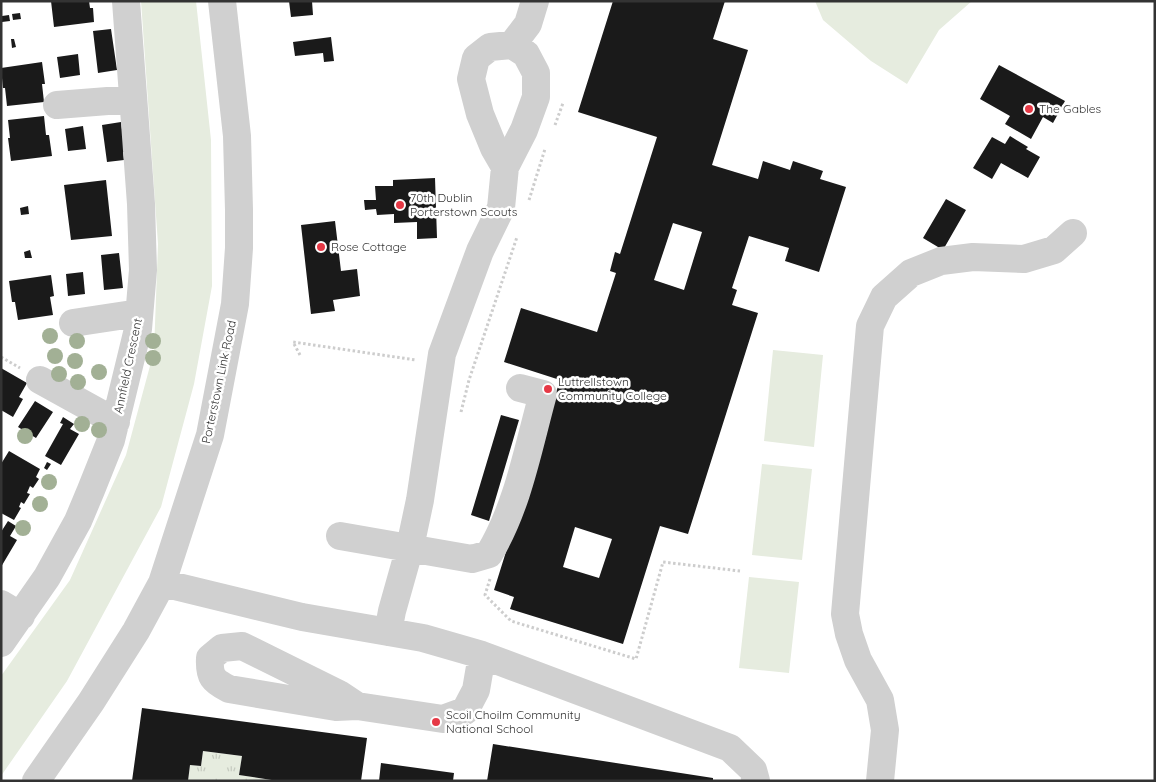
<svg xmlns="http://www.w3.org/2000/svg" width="1156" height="782" viewBox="0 0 1156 782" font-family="Quicksand,sans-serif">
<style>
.grass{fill:#e6ecdf}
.park{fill:url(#park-tufts)}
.building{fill:#1a1a1a;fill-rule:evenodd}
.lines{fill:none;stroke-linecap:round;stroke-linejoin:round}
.path{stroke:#cdcdcd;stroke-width:3;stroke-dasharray:2.5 2.5;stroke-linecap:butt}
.minor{stroke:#d0d0d0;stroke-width:28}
.tree{fill:#a2b095}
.poi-dot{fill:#e63946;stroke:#fff;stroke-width:2}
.labels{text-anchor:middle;stroke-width:5;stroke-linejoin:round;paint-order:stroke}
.poi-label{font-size:12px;fill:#333;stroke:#fff;text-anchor:start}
.street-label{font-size:12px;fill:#333;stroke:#fff}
</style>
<defs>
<pattern id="park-tufts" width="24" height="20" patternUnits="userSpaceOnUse" patternTransform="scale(1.25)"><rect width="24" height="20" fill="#e6ecdf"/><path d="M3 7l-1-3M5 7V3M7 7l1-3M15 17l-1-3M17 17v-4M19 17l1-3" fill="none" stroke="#c6cbc0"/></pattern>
</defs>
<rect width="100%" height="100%" fill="#fff"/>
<path class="grass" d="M 141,1 L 196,1 L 211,140 L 212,286 L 194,384 L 161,507 L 67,681 L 1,776 L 1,676 L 70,580 L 126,455 L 154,351 L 158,244 Z
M 815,1 L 972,1 L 939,30 L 907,84 L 871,61 L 823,20 Z
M 773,350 L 823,355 L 814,447 L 764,441 Z
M 762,464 L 812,469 L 802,560 L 752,555 Z
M 749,577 L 799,582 L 789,673 L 739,668 Z"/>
<path class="park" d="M 203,751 L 242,756 L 239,775 L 278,781 L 188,781 L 190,765 L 201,766 Z"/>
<path class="building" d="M 51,1 L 89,1 L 90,8 L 93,8 L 94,22 L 54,27 Z
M 289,1 L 312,1 L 313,15 L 291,17 Z
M 613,1 L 725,1 L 713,39 L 748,50 L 712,165 L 758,179 L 763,161 L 790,170 L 793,161 L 823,171 L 820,179 L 846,187 L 819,272 L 785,261 L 789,248 L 749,236 L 732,288 L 737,290 L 732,305 L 758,313 L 688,534 L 660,526 L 623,644 L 510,609 L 514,597 L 494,590 L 560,380 L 504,362 L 521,308 L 597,332 L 616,273 L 610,271 L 615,252 L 620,254 L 657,137 L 578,112 ZM 673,223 L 702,232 L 684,290 L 654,280 ZM 575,527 L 612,539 L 599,578 L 563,567 Z
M 20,13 L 21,19 L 13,20 L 12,14 Z
M 9,15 L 10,21 L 2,22 L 2,16 Z
M 111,29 L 117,70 L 98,73 L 93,31 Z
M 331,37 L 334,61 L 324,62 L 323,53 L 295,56 L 293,42 Z
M 11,39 L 14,39 L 16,47 L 12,48 Z
M 78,54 L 80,75 L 60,78 L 57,57 Z
M 42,62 L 45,84 L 42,84 L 44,102 L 7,106 L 5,88 L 3,88 L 1,68 Z
M 999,65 L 1065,101 L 1053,123 L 1043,117 L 1031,139 L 1005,124 L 1010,116 L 980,99 Z
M 44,116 L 46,135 L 49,135 L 52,156 L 11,161 L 8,138 L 10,138 L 8,120 Z
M 121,122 L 125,152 L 123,152 L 124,160 L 107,162 L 102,125 Z
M 83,126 L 86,149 L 68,151 L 65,129 Z
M 1010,136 L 1028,147 L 1026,149 L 1040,157 L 1028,178 L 1001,163 L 992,179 L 973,168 L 992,137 L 1005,144 Z
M 435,178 L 437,238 L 417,239 L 417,222 L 394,223 L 394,214 L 377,215 L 376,209 L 365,210 L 364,200 L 376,200 L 375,186 L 393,186 L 393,180 Z
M 106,180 L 112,236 L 71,240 L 64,185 Z
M 946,199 L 966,210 L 943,250 L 923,238 Z
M 28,206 L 29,214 L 21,215 L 20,208 Z
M 335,221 L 341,271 L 357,269 L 360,296 L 333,300 L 335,311 L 311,314 L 301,225 Z
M 30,250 L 32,258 L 25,258 L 24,252 Z
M 119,253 L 123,288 L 104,290 L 101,255 Z
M 83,272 L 85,294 L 68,296 L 66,274 Z
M 51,275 L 54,296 L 50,297 L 53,315 L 18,320 L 15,302 L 12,302 L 9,281 Z
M 1,368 L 27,383 L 19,397 L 23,399 L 13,417 L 1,410 Z
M 35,401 L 53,412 L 36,438 L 18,427 Z
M 501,415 L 519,420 L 489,521 L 471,515 Z
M 63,417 L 74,424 L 70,429 L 79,434 L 61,465 L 45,456 L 63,424 L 60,423 Z
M 9,451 L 40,469 L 36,477 L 39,479 L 33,488 L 30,486 L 27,493 L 30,494 L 24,504 L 21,502 L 19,507 L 21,508 L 14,520 L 1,513 L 1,464 Z
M 47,462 L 51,464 L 47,470 L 44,468 Z
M 8,521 L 16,526 L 10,536 L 17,540 L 1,567 L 1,532 Z
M 142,708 L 367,738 L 361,781 L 278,781 L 239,775 L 242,756 L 203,751 L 201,766 L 190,765 L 188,781 L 132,781 Z
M 493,744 L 713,778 L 713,781 L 487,781 Z
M 381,763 L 454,773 L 453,781 L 379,781 Z"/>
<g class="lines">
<path class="path" d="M 555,125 L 563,103
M 529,200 L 545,149
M 300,355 L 293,342 L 416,360
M 1,357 L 20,368
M 461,412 L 469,380 L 517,237
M 490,579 L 485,595 L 511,621 L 636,659 L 663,562 L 740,571"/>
<path class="minor" d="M 512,45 L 528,24 L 535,1
M 57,105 L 133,99
M 73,323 L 139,313
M 40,380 L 116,422
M 340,536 L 472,559 L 489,554 C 518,506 528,448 543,394 L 520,388
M 162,583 L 302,617 L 423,638 L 482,655 L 541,677 L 730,748 L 753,770 L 756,781
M 1,604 L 21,616
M 388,632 L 392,611 L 410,547 L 420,500 L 442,354 L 480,251 L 501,208 L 505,167 L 524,130 L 536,97 L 536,73 L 526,54 L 512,45 L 490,47 L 476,58 L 471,79 L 480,114 L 494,148 L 505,167
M 1,643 L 47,577 L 78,521 L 91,490 L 111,440 L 138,329 L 143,270 L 141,204 L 126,1
M 357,706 L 339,694 L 242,646 L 222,648 L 210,658 C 209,677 213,681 229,689 L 336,707 L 357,706 L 443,719 L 465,711 L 476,690 L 482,655
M 36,781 L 91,702 L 136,631 L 162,583 L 210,435 L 235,304 L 239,248 L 239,210 L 237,136 L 222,1
M 880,781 L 885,730 L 880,700 L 858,660 L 849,634 L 845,614 L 870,326 L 884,297 L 911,273 L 941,261 L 973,257 L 1024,259 L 1054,250 L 1073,233"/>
</g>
<g class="tree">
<circle cx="50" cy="336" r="8"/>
<circle cx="77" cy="341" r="8"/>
<circle cx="153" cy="341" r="8"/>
<circle cx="55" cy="356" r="8"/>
<circle cx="153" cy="358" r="8"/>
<circle cx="75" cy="361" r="8"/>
<circle cx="99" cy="372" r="8"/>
<circle cx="59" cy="374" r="8"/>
<circle cx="78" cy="382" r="8"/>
<circle cx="82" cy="424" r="8"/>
<circle cx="99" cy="430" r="8"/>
<circle cx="25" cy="436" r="8"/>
<circle cx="49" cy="482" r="8"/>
<circle cx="40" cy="504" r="8"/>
<circle cx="23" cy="528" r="8"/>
</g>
<g class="poi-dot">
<circle cx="1029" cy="109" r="5"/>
<circle cx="400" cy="205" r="5"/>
<circle cx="321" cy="247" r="5"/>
<circle cx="548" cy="389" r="5"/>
<circle cx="436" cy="722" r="5"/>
</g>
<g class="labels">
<g class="poi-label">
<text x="1039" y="113">The Gables</text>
<text x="410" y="202">70th Dublin<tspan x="410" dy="14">Porterstown Scouts</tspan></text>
<text x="331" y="251">Rose Cottage</text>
<text x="558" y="386">Luttrellstown<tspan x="558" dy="14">Community College</tspan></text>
<text x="446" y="719">Scoil Choilm Community<tspan x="446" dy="14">National School</tspan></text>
</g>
<g class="street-label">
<text transform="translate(128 366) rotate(-78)" y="4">Annfield Crescent</text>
<text transform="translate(219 382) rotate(-78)" y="4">Porterstown Link Road</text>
</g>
</g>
<rect width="1156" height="782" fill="none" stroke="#333333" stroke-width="5"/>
</svg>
